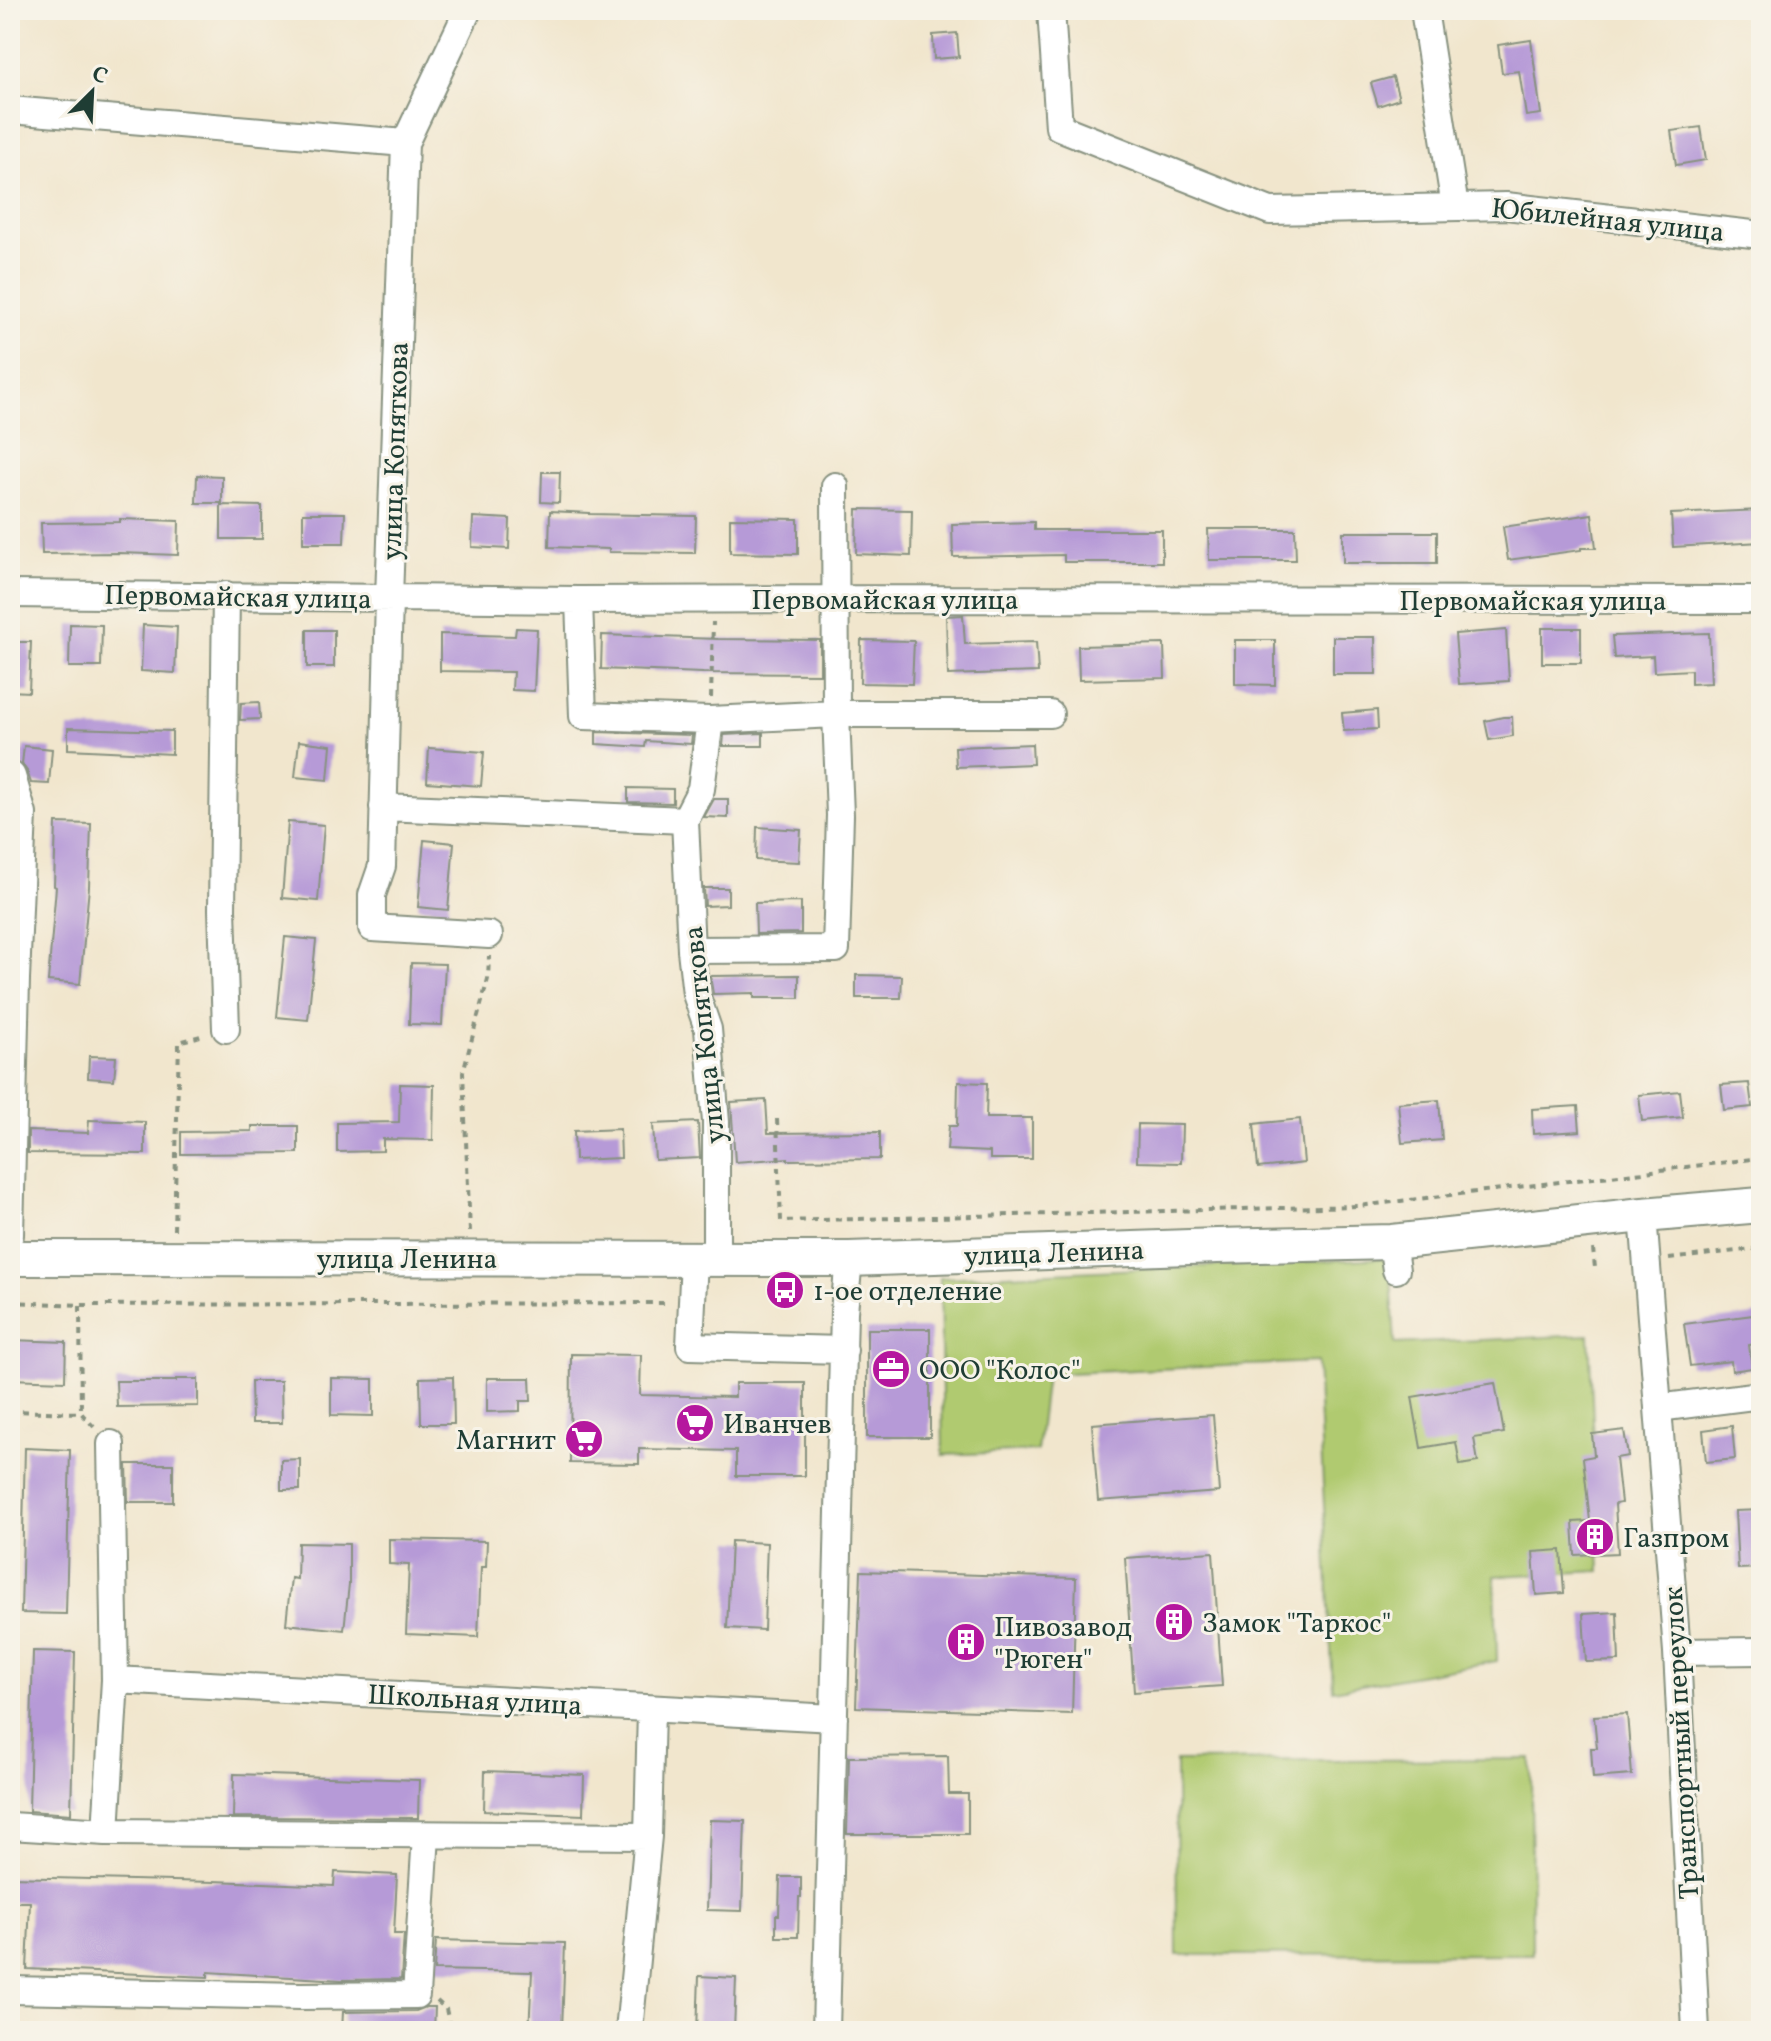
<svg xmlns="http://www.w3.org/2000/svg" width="1771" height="2041" viewBox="0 0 1771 2041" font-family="Vollkorn,serif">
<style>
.green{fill:#b0ca6f;stroke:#688452;stroke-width:2}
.building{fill:#b69ad7}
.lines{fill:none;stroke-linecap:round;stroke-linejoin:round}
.minor-casing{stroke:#889280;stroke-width:30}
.major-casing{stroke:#889280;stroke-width:38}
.path{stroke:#889280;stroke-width:4;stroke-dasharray:6 6;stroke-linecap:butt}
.minor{stroke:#fff;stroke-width:26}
.major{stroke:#fff;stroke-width:34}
.labels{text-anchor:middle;stroke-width:6;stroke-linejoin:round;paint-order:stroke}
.street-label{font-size:28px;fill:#1f3d34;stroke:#f7f3e8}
.poi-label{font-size:28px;fill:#1f3d34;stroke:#f7f3e8;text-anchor:start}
</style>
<rect width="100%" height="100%" fill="#f7f3e8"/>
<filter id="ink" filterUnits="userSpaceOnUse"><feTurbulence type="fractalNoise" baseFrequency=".0125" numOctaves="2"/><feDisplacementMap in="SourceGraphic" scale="16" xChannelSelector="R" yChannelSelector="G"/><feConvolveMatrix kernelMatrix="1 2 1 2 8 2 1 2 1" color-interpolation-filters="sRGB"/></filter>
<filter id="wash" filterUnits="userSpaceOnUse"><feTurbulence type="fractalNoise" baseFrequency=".006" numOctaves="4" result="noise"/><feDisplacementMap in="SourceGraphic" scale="32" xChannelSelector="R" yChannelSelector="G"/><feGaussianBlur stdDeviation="1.8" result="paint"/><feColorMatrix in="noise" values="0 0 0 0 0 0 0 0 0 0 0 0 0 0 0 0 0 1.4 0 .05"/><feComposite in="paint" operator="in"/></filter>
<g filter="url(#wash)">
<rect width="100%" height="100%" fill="#f1e6cd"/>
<path class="green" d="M 1390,1258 L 1395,1344 L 1589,1335 L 1600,1571 L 1495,1576 L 1497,1661 L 1333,1690 L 1317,1362 L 1046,1374 L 1037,1451 L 943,1455 L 940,1278 Z
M 1531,1759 L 1532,1954 L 1177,1955 L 1176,1761 Z"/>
<g id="blocks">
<path class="building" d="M 957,33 L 959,57 L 934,59 L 933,35 Z
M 1531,40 L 1541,114 L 1526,116 L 1519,71 L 1502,73 L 1498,45 Z
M 1393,77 L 1399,99 L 1378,106 L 1371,83 Z
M 1701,127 L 1706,160 L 1676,165 L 1671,131 Z
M 542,472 L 560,472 L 559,503 L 541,502 Z
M 197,475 L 222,476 L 222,503 L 196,503 Z
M 221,505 L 262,506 L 262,539 L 221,539 Z
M 857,509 L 912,510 L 911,556 L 856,554 Z
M 1761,510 L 1761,542 L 1673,547 L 1671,514 Z
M 550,511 L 589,513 L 589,514 L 696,516 L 695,553 L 609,552 L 609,549 L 549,547 Z
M 303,513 L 345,513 L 344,543 L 303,543 Z
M 1592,514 L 1596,548 L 1581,548 L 1581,550 L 1508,560 L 1503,527 Z
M 473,517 L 510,519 L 509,549 L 472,547 Z
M 730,518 L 798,519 L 798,554 L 730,553 Z
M 120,519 L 179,521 L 178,555 L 119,553 L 42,554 L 41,523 L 120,522 Z
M 1034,522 L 1034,530 L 1162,530 L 1162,562 L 1064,562 L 1064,555 L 953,557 L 952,524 Z
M 1208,529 L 1295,529 L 1296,560 L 1209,560 Z
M 1343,532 L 1437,532 L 1437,563 L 1343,563 Z
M 963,615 L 965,644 L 1036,642 L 1038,672 L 948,675 L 946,616 Z
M 70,624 L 102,625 L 101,667 L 69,667 Z
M 143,625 L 177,627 L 175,673 L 141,671 Z
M 516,628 L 537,629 L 534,691 L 512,690 L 513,672 L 440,671 L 440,634 L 515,636 Z
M 1542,628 L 1581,628 L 1581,663 L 1542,663 Z
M 307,630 L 334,630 L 334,667 L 307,667 Z
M 1506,630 L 1509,681 L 1459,684 L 1455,634 Z
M 1709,633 L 1711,683 L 1691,684 L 1691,670 L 1654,672 L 1653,656 L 1614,658 L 1612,636 Z
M 602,635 L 718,639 L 820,640 L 820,674 L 703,673 L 601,669 Z
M 1333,637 L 1375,637 L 1376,674 L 1333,674 Z
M 861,640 L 914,641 L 912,684 L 860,683 Z
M 1235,640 L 1275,640 L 1275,685 L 1235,684 Z
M 10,642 L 31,642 L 29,692 L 10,691 Z
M 1164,644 L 1165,678 L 1079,680 L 1078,646 Z
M 259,702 L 260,719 L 240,720 L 241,703 Z
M 1377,710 L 1378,729 L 1344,731 L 1342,713 Z
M 1503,717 L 1512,717 L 1513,736 L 1489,740 L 1485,721 Z
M 68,728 L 172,731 L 172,754 L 68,749 Z
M 596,732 L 692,735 L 691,744 L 646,741 L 645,747 L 596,744 Z
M 763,733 L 763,746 L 723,746 L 724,735 Z
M 299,741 L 331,745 L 328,780 L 295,777 Z
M 1032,744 L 1033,764 L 956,767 L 955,747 Z
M 24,746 L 52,749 L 49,784 L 31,783 L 27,771 L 22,764 Z
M 429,748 L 484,752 L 481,786 L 427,782 Z
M 628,788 L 673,789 L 673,803 L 628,802 Z
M 714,799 L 728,799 L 728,818 L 704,817 Z
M 288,822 L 324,825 L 318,901 L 282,898 Z
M 56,823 L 91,824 L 89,887 L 80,984 L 48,981 L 56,887 L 54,886 Z
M 757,827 L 801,830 L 799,862 L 756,860 Z
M 424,840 L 454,843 L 448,910 L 418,907 Z
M 704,888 L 728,888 L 728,905 L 705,906 Z
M 801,902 L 801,933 L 756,934 L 755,903 Z
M 285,937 L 316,940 L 308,1020 L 277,1017 Z
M 411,963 L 445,964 L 442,1025 L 409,1024 Z
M 799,975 L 799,998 L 754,998 L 754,993 L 713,994 L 710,976 Z
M 856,975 L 902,976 L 901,998 L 856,998 Z
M 89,1056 L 116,1057 L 114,1080 L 88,1078 Z
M 958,1082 L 987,1083 L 986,1118 L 1032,1118 L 1032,1159 L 990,1159 L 990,1152 L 947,1150 L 949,1126 L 957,1126 Z
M 1749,1083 L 1752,1107 L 1724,1110 L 1721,1085 Z
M 400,1084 L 434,1085 L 433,1140 L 383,1139 L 383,1151 L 337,1152 L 337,1123 L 399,1122 Z
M 1680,1091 L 1683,1117 L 1642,1121 L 1639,1095 Z
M 766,1100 L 768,1133 L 880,1132 L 880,1159 L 788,1160 L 788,1158 L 735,1162 L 731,1102 Z
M 1439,1100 L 1442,1140 L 1402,1143 L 1398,1103 Z
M 1578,1106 L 1580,1131 L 1533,1134 L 1532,1109 Z
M 1300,1119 L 1304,1163 L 1258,1168 L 1254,1124 Z
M 89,1120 L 145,1122 L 145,1154 L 28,1153 L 28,1131 L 88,1133 Z
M 698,1122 L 700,1158 L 655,1160 L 653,1124 Z
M 1138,1124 L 1182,1125 L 1181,1163 L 1137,1162 Z
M 252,1126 L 298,1126 L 298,1153 L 181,1154 L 181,1132 L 252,1131 Z
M 620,1129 L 621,1158 L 575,1160 L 574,1131 Z
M 1761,1314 L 1761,1343 L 1749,1345 L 1752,1368 L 1732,1371 L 1731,1361 L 1690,1366 L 1684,1324 Z
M 867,1329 L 930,1329 L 930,1437 L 867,1437 Z
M 10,1340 L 66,1342 L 65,1381 L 10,1379 Z
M 571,1354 L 641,1355 L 640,1395 L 735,1397 L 735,1383 L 805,1383 L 805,1476 L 736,1476 L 736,1451 L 639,1449 L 639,1464 L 570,1463 Z
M 453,1377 L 454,1424 L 421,1424 L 420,1378 Z
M 331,1378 L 373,1379 L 373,1416 L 331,1415 Z
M 487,1378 L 530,1378 L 531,1401 L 520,1401 L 520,1411 L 487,1412 Z
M 176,1379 L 198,1379 L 198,1406 L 117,1407 L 116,1381 L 176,1381 Z
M 251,1381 L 281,1381 L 282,1423 L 252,1423 Z
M 1495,1383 L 1504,1433 L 1474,1438 L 1478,1462 L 1460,1465 L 1456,1442 L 1421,1448 L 1412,1397 Z
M 1213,1415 L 1219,1492 L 1098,1501 L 1092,1424 Z
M 1732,1426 L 1735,1459 L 1706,1462 L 1703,1430 Z
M 1624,1430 L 1628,1456 L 1616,1458 L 1621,1503 L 1615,1504 L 1618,1553 L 1575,1555 L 1573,1522 L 1590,1521 L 1583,1458 L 1594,1456 L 1592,1434 Z
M 25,1448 L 70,1450 L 66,1614 L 21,1613 Z
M 300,1459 L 300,1490 L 281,1490 L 281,1460 Z
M 127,1464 L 173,1464 L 173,1502 L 128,1502 Z
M 1761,1510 L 1761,1568 L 1738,1569 L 1735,1511 Z
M 389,1539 L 487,1541 L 486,1567 L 481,1567 L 478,1637 L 406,1634 L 409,1565 L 389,1564 Z
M 731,1541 L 767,1543 L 764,1630 L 727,1628 Z
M 298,1543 L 349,1544 L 349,1584 L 344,1630 L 286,1624 L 291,1578 L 297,1579 Z
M 1561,1550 L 1564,1593 L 1536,1595 L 1533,1552 Z
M 1213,1552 L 1222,1686 L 1134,1692 L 1125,1558 Z
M 861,1571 L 1076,1578 L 1072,1714 L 856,1707 Z
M 1617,1612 L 1619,1661 L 1586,1662 L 1583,1614 Z
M 33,1651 L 75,1652 L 71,1814 L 29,1811 Z
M 1627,1714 L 1632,1775 L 1593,1778 L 1591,1748 L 1597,1748 L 1594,1716 Z
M 948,1756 L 949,1794 L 968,1794 L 968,1834 L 847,1834 L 849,1757 Z
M 485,1771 L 584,1775 L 583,1815 L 484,1811 Z
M 234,1774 L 419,1780 L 418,1818 L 233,1817 Z
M 710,1820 L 745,1821 L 742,1911 L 707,1910 Z
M 335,1872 L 397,1875 L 394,1934 L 404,1934 L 401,1979 L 341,1980 L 208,1972 L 208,1977 L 27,1969 L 30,1902 L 10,1902 L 10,1877 L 214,1882 L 214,1881 L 334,1886 Z
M 780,1877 L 801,1877 L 801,1897 L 799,1897 L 798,1937 L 776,1937 L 776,1915 L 779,1915 Z
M 436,1940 L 565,1943 L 562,2031 L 529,2031 L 532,1972 L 434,1970 Z
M 699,1976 L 736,1978 L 734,2031 L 697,2031 Z
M 426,2007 L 435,2007 L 434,2031 L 342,2031 L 343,2012 L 416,2011 Z"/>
</g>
</g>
<g filter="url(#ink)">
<use href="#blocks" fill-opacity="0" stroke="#889280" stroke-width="2"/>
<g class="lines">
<g class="minor-casing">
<path id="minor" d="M 1051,10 L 1059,127 L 1270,211 L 1506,206 L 1761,235
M 1424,10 L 1455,207
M 10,110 L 405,143 L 468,10
M 405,143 L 389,598 L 382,866 L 372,895 L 372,928 L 489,935
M 10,594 L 579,600 L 834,599 L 1761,600
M 579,600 L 583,716 L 710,720 L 836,714 L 1050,714
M 710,720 L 701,789 L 685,820 L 691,950 L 696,994 L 708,1029 L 716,1122 L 716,1258
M 10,774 L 12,776 L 23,814 L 16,979
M 383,807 L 685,820
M 691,950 L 836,949 L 840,815 L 836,714 L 835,486
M 10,977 L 16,979 L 10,1235
M 226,1029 L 222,909 L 226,595
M 1643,1215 L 1677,1652 L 1696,2031
M 1392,1242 L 1396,1270
M 694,1258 L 690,1346 L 844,1350
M 1658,1408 L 1761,1395
M 1677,1652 L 1761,1651
M 115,1680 L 834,1718
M 10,1826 L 106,1832 L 648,1836
M 106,1832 L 115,1680 L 111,1444
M 10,1990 L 300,1996 L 416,1995 L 426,1835
M 629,2031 L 648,1836 L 651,1709
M 826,2031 L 844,1312 L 849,1259"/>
</g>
<g class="major-casing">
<path id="major" d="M 10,1258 L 849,1259 L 1217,1246 L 1392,1242 L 1643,1215 L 1761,1205"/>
</g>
<path class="path" d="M 711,698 L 713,622
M 777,1119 L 781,1221 L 1359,1206 L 1761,1158
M 174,1230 L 179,1042 L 204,1035
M 470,1232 L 463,1072 L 488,979 L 489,956
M 1593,1249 L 1595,1268
M 1669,1259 L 1761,1248
M 10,1302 L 80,1305 L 669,1303
M 80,1306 L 81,1413 L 95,1428
M 10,1411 L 81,1413
M 437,2001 L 446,2009 L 451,2031"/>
<use href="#minor" class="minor"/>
<use href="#major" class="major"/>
</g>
</g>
<defs>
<g id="bus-disc" transform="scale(2)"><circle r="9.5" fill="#b5179e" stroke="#f7f3e8"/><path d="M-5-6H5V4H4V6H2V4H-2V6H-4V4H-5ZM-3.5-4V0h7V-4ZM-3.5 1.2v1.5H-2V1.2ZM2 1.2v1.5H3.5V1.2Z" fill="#fff"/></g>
<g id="office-disc" transform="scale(2)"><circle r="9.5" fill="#b5179e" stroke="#f7f3e8"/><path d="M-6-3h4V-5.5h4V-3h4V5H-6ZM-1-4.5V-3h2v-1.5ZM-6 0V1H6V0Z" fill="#fff"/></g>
<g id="supermarket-disc" transform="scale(2)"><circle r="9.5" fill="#b5179e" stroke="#f7f3e8"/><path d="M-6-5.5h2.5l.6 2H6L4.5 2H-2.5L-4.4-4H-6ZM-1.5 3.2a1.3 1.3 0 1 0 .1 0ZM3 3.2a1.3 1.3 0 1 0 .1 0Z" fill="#fff"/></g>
<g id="building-disc" transform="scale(2)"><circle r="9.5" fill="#b5179e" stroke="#f7f3e8"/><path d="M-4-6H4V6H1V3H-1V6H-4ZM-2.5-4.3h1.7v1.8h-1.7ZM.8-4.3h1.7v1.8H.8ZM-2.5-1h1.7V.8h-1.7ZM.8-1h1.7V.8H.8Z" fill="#fff"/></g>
</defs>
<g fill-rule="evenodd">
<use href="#bus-disc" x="785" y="1290"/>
<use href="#office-disc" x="891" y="1369"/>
<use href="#supermarket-disc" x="695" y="1423"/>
<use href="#supermarket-disc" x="584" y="1439"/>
<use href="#building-disc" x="1595" y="1537"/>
<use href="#building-disc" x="1174" y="1622"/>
<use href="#building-disc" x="966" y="1642"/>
</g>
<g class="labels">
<g class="street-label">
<text transform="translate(1608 219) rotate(6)" y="10">Юбилейная улица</text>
<text transform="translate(394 451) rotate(-88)" y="10">улица Копяткова</text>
<text transform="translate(238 596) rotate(1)" y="10">Первомайская улица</text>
<text x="885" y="609">Первомайская улица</text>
<text x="1533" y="610">Первомайская улица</text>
<text transform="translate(703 1035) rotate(-96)" y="10">улица Копяткова</text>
<text transform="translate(1054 1252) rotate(-2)" y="10">улица Ленина</text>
<text x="407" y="1268">улица Ленина</text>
<text transform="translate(475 1699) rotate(3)" y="10">Школьная улица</text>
<text transform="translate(1680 1743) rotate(-93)" y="10">Транспортный переулок</text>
</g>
<g class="poi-label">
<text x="813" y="1300">1-ое отделение</text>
<text x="919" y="1379">ООО "Колос"</text>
<text x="723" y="1433">Иванчев</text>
<text x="556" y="1449" text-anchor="end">Магнит</text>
<text x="1623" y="1547">Газпром</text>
<text x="1202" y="1632">Замок "Таркос"</text>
<text x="994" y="1636">Пивозавод<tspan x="994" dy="32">"Рюген"</tspan></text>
</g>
</g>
<rect width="1771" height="2041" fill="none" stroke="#f7f3e8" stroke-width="40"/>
<g transform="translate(92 92) rotate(24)" stroke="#f7f3e8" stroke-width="6" paint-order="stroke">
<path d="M0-6L14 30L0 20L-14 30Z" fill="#1f3d34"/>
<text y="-12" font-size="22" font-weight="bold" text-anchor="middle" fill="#1f3d34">С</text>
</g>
</svg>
